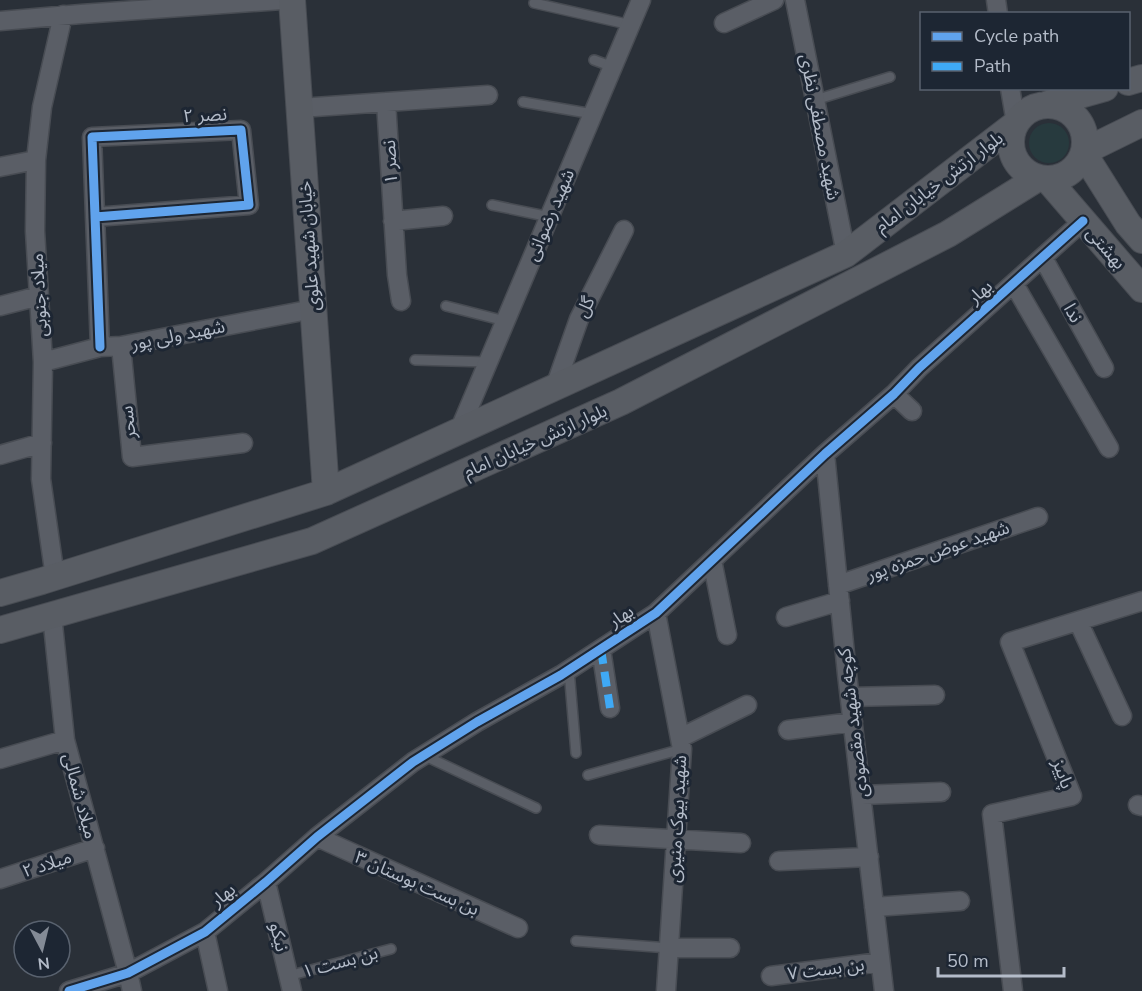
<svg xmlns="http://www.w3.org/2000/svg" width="1142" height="991" viewBox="0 0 1142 991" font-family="'Nunito Sans','Noto Sans Arabic',sans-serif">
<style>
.green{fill:#273a3e}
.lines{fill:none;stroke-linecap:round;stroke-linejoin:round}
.service-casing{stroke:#484c53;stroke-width:12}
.minor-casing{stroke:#484c53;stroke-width:21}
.secondary-casing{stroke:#484c53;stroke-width:28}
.service{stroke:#5a5e66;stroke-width:9}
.minor{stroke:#5a5e66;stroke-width:18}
.secondary{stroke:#595d64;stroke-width:26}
.quiet{stroke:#3fa9f5;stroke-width:8;stroke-dasharray:15 8;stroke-linecap:butt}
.cycleway-casing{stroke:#1d2633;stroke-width:13}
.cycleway{stroke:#60a3ed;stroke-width:9}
.labels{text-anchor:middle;stroke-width:6;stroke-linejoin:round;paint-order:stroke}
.street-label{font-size:18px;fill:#b4bcc9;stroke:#1d2633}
</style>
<rect width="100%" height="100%" fill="#2a3038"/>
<path class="green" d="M1029 143a20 20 0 1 1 40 0a20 20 0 1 1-40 0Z"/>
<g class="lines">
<g class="service-casing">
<path id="service" d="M 534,3 L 631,25
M 594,60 L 613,67
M 815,100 L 890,77
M 523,102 L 593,114
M 492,205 L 550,217
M 446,306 L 505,321
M 415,360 L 488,362
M 569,670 L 576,753
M 423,755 L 536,808
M 588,775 L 682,749
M 576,941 L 669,948
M 288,976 L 391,949"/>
</g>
<g class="minor-casing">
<path id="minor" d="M 795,0 L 846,254
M 996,0 L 998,14
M 0,21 L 81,14 L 282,0
M 724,23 L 774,0
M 1010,88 L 1016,123
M 386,102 L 397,275 L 401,301
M 300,108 L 488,95
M 0,167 L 36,160
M 95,217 L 249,205 L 241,130 L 92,137 L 100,347
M 393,221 L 443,216
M 1043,258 L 1104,368
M 1014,284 L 1109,448
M 0,306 L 39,296
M 121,346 L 132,457 L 243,443
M 43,362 L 100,347 L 121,346 L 313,309
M 555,387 L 579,319 L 624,230
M 894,394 L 912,411
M 459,431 L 641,0
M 825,454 L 847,674 L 884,991
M 0,455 L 42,443
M 712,560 L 727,635
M 55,577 L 41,479 L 43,362 L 35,231 L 36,160 L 42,107 L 63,15
M 838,585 L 1038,517
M 656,613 L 682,749 L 666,991
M 52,615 L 65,740 L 128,973 L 132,991
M 786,617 L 840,601
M 1078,621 L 1122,716
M 601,649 L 610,708
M 850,697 L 935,695
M 788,730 L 853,722
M 680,738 L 747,705
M 0,759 L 65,740
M 862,795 L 941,792
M 1138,805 L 1142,806
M 599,835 L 741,843
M 317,837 L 518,928
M 779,861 L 869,857
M 0,879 L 95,848
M 266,882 L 292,991
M 874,907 L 960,901
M 205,932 L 218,991
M 669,948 L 730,948
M 771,976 L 880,962
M 69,991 L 128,973 L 205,932 L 266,882 L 317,837 L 413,762 L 477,722 L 561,675 L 656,613 L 825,454 L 894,394 L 919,368 L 1083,221
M 1013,991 L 992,814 L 1072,796 L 1010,642 L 1142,601"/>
</g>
<g class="secondary-casing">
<path id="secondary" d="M 292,0 L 326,492
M 1128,82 L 1142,78
M 1048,104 L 1105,88
M1011 142a37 37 0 1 1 74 0a37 37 0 1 1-74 0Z
M 1085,151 L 1142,123
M 1084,154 L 1128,224 L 1142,240
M 1048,180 L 1142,289
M 0,593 L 42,581 L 326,492 L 846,254 L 1014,125
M 0,630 L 312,541 L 621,402 L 948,234 L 1038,178"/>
</g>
<use href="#service" class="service"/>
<use href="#minor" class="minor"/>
<use href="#secondary" class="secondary"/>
<path class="quiet" d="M 601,649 L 610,708"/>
<g class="cycleway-casing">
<path id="cycleway" d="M 95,217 L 249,205 L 241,130 L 92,137 L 100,347
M 69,991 L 128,973 L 205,932 L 266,882 L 317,837 L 413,762 L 477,722 L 561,675 L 656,613 L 825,454 L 894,394 L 919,368 L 1083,221"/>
</g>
<use href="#cycleway" class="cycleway"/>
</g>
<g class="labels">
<g class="street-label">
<text transform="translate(205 115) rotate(-3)" y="6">نصر ۲</text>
<text transform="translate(820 127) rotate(79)" y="6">شهید مصطفی نظری</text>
<text transform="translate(390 162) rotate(-93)" y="6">نصر ۱</text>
<text transform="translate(939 182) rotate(-37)" y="6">بلوار ارتش خیابان امام</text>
<text transform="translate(550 215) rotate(-67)" y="6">شهید رضوانی</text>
<text transform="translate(309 246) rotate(-94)" y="6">خیابان شهید علوی</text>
<text transform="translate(1106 248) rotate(49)" y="6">بهشتی</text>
<text transform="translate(980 292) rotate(-42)" y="6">بهار</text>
<text transform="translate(39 295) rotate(-93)" y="6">میلاد جنوبی</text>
<text transform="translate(585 307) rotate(-64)" y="6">گل</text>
<text transform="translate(1073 313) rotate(61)" y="6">ندا</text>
<text transform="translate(178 335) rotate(-11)" y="6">شهید ولی پور</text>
<text transform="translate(128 422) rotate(-96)" y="6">سحر</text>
<text transform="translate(535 441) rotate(-24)" y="6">بلوار ارتش خیابان امام</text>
<text transform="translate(938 551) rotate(-19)" y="6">شهید عوض حمزه پور</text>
<text transform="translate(621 616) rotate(-33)" y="6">بهار</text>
<text transform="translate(853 723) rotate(-97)" y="6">کوچه شهید مقصودی</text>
<text transform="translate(1063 774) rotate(70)" y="6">پاییز</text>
<text transform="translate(80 796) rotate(75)" y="6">میلاد شمالی</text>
<text transform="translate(677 819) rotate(-87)" y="6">شهید بیوک منیری</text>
<text transform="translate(47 864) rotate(-18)" y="6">میلاد ۲</text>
<text transform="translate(417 883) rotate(24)" y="6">بن بست بوستان ۳</text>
<text transform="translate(223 895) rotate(-39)" y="6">بهار</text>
<text transform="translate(279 937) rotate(76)" y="6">نیکو</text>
<text transform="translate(340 962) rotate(-15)" y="6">بن بست ۱</text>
<text transform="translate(826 969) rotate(-7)" y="6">بن بست ۷</text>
</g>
</g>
<rect x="920" y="12" width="210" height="78" fill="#1d2633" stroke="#59626f" stroke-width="1.5"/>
<rect x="932" y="32" width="30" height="9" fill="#60a3ed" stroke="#59626f" stroke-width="1.5"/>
<text x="974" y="42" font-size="18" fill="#b4bcc9">Cycle path</text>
<rect x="932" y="62" width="30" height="9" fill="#3fa9f5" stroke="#59626f" stroke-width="1.5"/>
<text x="974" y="72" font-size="18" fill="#b4bcc9">Path</text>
<g transform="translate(42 949) rotate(173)"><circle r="28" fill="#1d2633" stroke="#59626f" stroke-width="1.5"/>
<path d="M0-4.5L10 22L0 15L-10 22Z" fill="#848b96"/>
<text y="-9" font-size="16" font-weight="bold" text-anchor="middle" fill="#b4bcc9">N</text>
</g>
<path d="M938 967v9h126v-9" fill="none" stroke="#b4bcc9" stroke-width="3"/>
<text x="947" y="967" font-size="18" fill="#b4bcc9" stroke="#1d2633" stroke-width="4.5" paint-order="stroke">50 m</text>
</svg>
